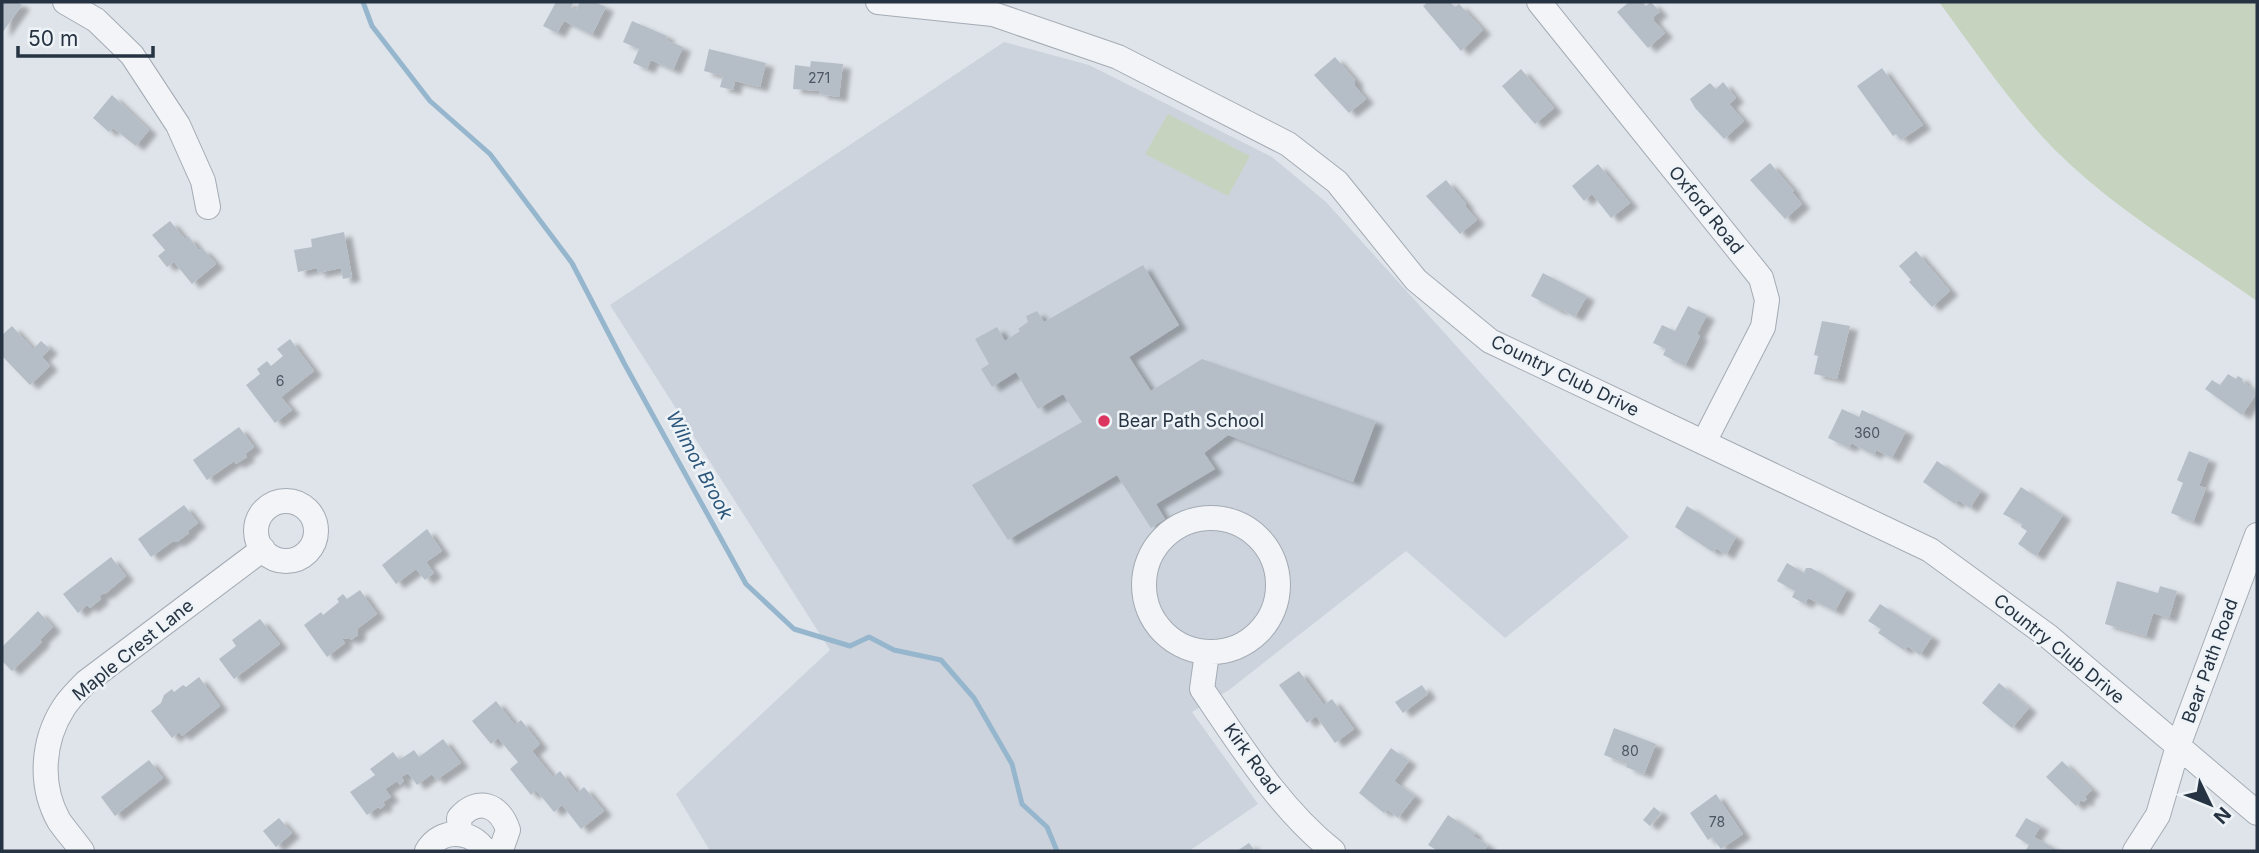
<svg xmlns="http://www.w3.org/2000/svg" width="2259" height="853" viewBox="0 0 2259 853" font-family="Inter,sans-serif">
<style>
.built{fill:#ccd3dc}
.green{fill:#c6d4bf}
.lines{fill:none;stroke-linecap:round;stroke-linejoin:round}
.stream{stroke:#96b6ce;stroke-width:5}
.building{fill:#b5bec7;filter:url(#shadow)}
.minor-casing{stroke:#a4abb4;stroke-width:26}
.minor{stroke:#f2f4f7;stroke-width:24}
.poi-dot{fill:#dc3660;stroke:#eef3f7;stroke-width:2.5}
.labels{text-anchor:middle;stroke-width:5;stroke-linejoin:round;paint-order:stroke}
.number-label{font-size:14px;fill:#4a5663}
.street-label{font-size:18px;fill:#263342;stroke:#eef3f7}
.poi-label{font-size:18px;fill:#263342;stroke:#eef3f7;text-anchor:start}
.water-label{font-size:19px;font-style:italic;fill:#2c577b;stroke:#eef3f7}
</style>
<defs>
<filter id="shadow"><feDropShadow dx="8" dy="4.5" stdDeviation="2" flood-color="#0004"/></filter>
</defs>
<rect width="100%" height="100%" fill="#dfe4ea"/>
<path class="built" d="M 1004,42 L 1089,65 L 1272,157 L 1326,202 L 1629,537 L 1505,638 L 1406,551 L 1229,690 L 1192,712 L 1258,804 L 1189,851 L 710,851 L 676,794 L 830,650 L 610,305 Z"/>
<path class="green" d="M 1939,2 L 2257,2 L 2257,301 C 2189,253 2114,209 2055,150 C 2011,105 1976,52 1939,2 Z
M 1168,114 L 1250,156 L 1228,196 L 1145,154 Z"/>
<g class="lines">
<path class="stream" d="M 363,2 L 372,26 L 430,101 L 490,154 L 572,263 L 624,363 L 746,584 L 794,629 L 850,646 L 869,637 L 894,650 L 941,660 L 974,698 L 1012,764 L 1022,804 L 1047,827 L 1057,851"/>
</g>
<path class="building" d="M 2,2 L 17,2 L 22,5 L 2,33 Z
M 556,2 L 570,2 L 573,3 L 571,7 L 576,10 L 580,2 L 595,2 L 606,7 L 592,35 L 564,21 L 557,33 L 543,26 Z
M 1428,2 L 1450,2 L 1455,7 L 1459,4 L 1483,30 L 1461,51 L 1423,6 Z
M 1629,2 L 1642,2 L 1646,6 L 1651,2 L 1660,12 L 1653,17 L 1654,21 L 1665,33 L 1648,48 L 1617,12 Z
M 632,21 L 667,36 L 666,40 L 683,47 L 673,70 L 651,60 L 647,69 L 633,63 L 639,49 L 623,42 Z
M 709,49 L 766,63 L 760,87 L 735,81 L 733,90 L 720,87 L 723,76 L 704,71 Z
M 1335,57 L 1355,80 L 1355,86 L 1366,99 L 1349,113 L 1314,75 Z
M 811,61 L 843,64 L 839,97 L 819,94 L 820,91 L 793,89 L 795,65 L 810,67 Z
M 1882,68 L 1923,125 L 1901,140 L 1896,134 L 1893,136 L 1857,86 Z
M 1521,69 L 1554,108 L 1535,124 L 1502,86 Z
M 1723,82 L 1736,98 L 1729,104 L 1744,121 L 1724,139 L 1695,108 L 1690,99 L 1710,83 L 1716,89 Z
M 112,95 L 149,130 L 136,146 L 113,128 L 109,132 L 93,118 Z
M 1770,163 L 1794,191 L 1792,192 L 1802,204 L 1785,219 L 1750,180 Z
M 1598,164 L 1630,203 L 1611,218 L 1592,194 L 1584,201 L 1572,186 Z
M 1446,180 L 1466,204 L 1465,206 L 1477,220 L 1460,234 L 1426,196 Z
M 170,221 L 185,239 L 188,236 L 198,249 L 203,249 L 216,264 L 192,284 L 174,262 L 167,267 L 158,256 L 165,250 L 152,235 Z
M 344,232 L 352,277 L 343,279 L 341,268 L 317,273 L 317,268 L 298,272 L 294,250 L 312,247 L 311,239 Z
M 1916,251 L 1950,291 L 1932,307 L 1909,282 L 1911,280 L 1899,266 Z
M 1143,265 L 1179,325 L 1129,357 L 1151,391 L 1202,359 L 1376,421 L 1353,482 L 1228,435 L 1204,453 L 1215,469 L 1156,504 L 1165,519 L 1151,528 L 1117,475 L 1008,540 L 972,485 L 1082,422 L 1063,394 L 1038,409 L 1016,372 L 992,387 L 981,369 L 989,364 L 975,339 L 997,327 L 1005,341 L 1020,331 L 1018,329 L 1028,322 L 1026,316 L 1037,311 L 1044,322 Z
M 1543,273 L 1587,296 L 1575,317 L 1561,309 L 1558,310 L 1531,296 Z
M 1688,306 L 1707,315 L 1697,334 L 1700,336 L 1685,366 L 1663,355 L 1666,349 L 1653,343 L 1662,325 L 1675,331 Z
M 1822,321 L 1850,326 L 1837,379 L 1814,374 L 1818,356 L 1814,355 Z
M 12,326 L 33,349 L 41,341 L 50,349 L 42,357 L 50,366 L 30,385 L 2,356 L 2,335 Z
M 290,339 L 314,371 L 281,397 L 292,410 L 275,423 L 246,385 L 260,374 L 257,369 L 267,361 L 271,366 L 283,356 L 277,349 Z
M 2228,374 L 2236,379 L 2238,376 L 2243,379 L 2242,381 L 2257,393 L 2242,415 L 2205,389 L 2212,380 L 2220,385 Z
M 1842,409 L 1859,417 L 1862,410 L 1906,431 L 1892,458 L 1876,450 L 1874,455 L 1851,443 L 1849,448 L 1828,438 Z
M 239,427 L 254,447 L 245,454 L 247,457 L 236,464 L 234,461 L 207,480 L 193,460 Z
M 2189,451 L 2209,459 L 2199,486 L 2206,488 L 2193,522 L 2171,513 L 2183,483 L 2177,480 Z
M 1937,461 L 1981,491 L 1970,508 L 1958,500 L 1955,504 L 1923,482 Z
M 2021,487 L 2063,515 L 2036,556 L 2018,544 L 2027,531 L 2021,527 L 2022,524 L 2003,514 Z
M 184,505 L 198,523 L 189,530 L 189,533 L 177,542 L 173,541 L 151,557 L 138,539 Z
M 1687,506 L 1736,537 L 1726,555 L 1716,548 L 1713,552 L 1675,527 Z
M 427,529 L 442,551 L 426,562 L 434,573 L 425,580 L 416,569 L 396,584 L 382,565 Z
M 111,557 L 126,576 L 105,594 L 104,593 L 99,596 L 101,599 L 90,608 L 87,605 L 78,613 L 63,594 Z
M 1787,563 L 1804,573 L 1806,568 L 1811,568 L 1847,589 L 1835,611 L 1808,598 L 1805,604 L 1792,597 L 1795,591 L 1777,581 Z
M 2117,581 L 2158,593 L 2160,586 L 2177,591 L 2169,618 L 2153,613 L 2146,636 L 2105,624 Z
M 360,590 L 377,614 L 357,629 L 358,635 L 351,640 L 349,638 L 342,639 L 345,643 L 327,657 L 304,625 L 321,612 L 323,615 L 339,602 L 337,599 L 343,594 L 347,599 Z
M 1880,604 L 1932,637 L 1920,655 L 1907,646 L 1904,650 L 1878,633 L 1881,629 L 1868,621 Z
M 38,611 L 53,627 L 40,640 L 42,642 L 12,671 L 2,661 L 2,647 Z
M 260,619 L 280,644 L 234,679 L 219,659 L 236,646 L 232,640 Z
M 1299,671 L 1324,705 L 1332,699 L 1354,729 L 1335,743 L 1316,716 L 1307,723 L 1279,685 Z
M 199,677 L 220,706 L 182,736 L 179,732 L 172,738 L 151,711 L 161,703 L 164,695 L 172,689 L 174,692 L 183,685 L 186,687 Z
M 1999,683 L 2029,708 L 2012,728 L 1982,703 Z
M 1422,685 L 1428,694 L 1403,713 L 1395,702 Z
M 496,701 L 515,725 L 521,720 L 540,744 L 532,751 L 553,777 L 560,771 L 577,793 L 584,787 L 604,811 L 581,829 L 562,805 L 554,812 L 536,790 L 531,795 L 510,769 L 518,762 L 498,738 L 491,744 L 472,721 Z
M 1614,728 L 1656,744 L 1644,774 L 1626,767 L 1627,764 L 1604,755 Z
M 443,739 L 461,763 L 436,780 L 432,774 L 417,785 L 408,773 L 401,777 L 404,781 L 400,785 L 397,781 L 385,789 L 391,797 L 383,802 L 385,805 L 380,809 L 378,807 L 367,815 L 350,792 L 375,775 L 370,769 L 393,752 L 399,760 L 414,750 L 419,757 Z
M 1391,748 L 1409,761 L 1394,781 L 1415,796 L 1398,818 L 1387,809 L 1384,813 L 1359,793 Z
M 149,760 L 163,778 L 115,816 L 101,797 Z
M 2062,761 L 2092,790 L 2085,797 L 2087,799 L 2084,802 L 2081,800 L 2076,806 L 2046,777 Z
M 1716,794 L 1743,834 L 1721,849 L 1712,837 L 1708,840 L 1690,813 Z
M 1654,807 L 1661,813 L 1650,826 L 1643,820 Z
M 1448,815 L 1475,833 L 1473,836 L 1488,845 L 1484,851 L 1438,851 L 1428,845 Z
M 279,818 L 292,833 L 276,847 L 263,831 Z
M 2026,818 L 2041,826 L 2034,837 L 2059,851 L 2025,851 L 2029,845 L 2015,836 Z
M 1249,843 L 1255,851 L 1237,851 Z"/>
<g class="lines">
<g class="minor-casing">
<path id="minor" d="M 65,2 L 96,20 L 132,55 L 178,125 L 203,181 L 208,207
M 878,2 L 993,14 L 1118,57 L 1288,144 L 1337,182 L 1416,280 L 1490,341 L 1930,550 L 2048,636 L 2178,746 L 2158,815 L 2135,851
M 1539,2 L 1761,278 L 1767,300 L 1763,327 L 1704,442
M256 531a30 30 0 1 1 60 0a30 30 0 1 1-60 0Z
M1144 585a67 67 0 1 1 134 0a67 67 0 1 1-134 0Z
M 2257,535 L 2178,746 L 2257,813
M 1207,653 L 1202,689 C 1241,746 1279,808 1333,851
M 460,834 L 459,818 C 478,796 500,805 508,830 L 502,847 L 495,851
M 82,851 C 75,841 66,831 59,821 C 39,785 42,741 64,707 C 70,698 78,690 86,682 L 263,549
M 427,851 C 440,828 472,829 485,851"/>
</g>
<use href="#minor" class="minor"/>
</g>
<circle class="poi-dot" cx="1104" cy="421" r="7"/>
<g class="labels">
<g class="number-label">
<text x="819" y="83">271</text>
<text x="280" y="386">6</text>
<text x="1867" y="438">360</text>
<text x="1630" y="756">80</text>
<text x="1717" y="827">78</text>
</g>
<g class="street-label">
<text transform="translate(1706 210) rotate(51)" y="6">Oxford Road</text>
<text transform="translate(1565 376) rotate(26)" y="6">Country Club Drive</text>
<text transform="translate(2059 649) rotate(39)" y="6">Country Club Drive</text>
<text transform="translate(133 650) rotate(-39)" y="6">Maple Crest Lane</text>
<text transform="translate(2210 661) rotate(-70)" y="6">Bear Path Road</text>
<text transform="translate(1252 759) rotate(54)" y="6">Kirk Road</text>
</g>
<g class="poi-label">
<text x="1118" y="427">Bear Path School</text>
</g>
<g class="water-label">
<text transform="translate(700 465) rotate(62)" y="7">Wilmot Brook</text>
</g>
</g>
<rect width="2259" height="853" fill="none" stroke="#263342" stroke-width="7"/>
<g transform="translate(2210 804) rotate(133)" stroke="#eef3f7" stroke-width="5" paint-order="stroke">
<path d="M0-5L12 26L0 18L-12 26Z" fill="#263342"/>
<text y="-10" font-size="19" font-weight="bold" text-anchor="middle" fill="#263342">N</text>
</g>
<path d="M18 46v10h135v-10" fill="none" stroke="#263342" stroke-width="3.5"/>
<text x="28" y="46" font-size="21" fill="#263342" stroke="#eef3f7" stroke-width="5" paint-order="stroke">50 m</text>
</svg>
